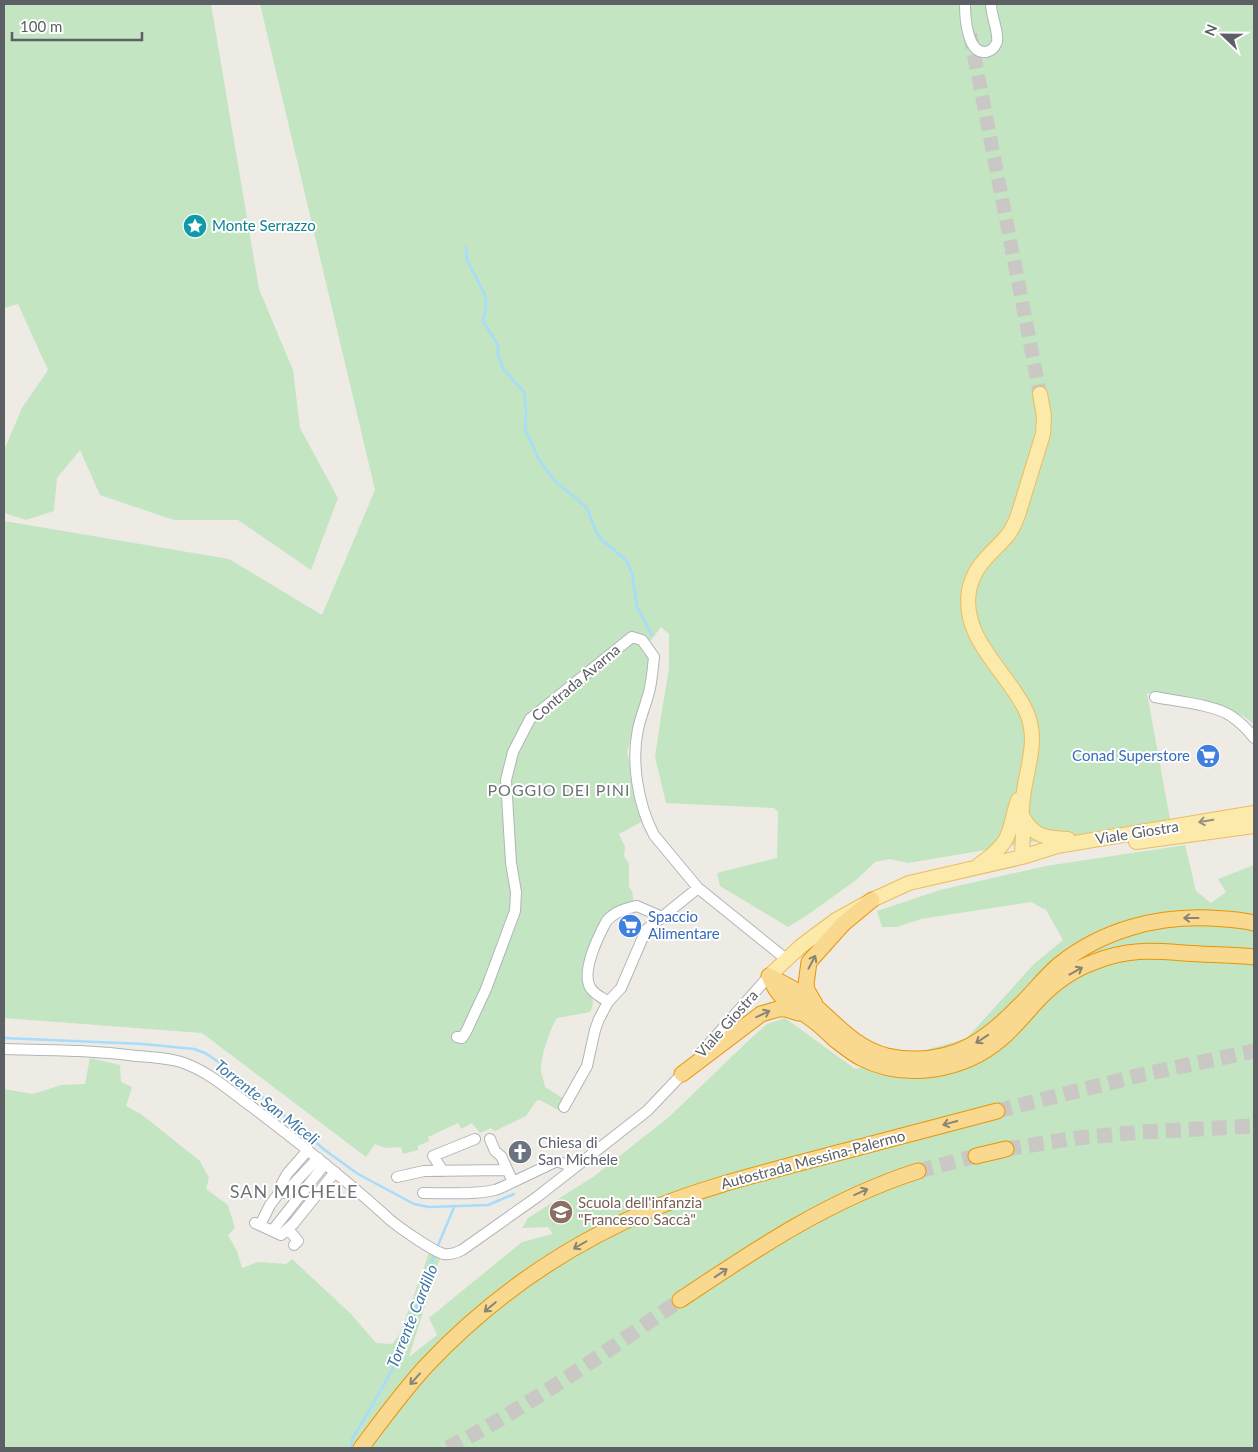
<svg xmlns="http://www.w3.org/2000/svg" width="1258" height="1452" viewBox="0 0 1258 1452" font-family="Lato,sans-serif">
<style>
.green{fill:#c3e5c1}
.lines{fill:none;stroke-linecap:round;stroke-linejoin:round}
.stream{stroke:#a6dcfc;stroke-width:2.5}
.major-tunnel{stroke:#cac8c4;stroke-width:14;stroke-dasharray:14 7;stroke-linecap:butt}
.highway-tunnel{stroke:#cac8c4;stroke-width:15;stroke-dasharray:15 8;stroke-linecap:butt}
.minor-casing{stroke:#b1b5b8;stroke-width:12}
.major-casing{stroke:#edbc5e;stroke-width:16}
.highway-casing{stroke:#ea9507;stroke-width:17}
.minor{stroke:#fff;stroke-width:10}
.major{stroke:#fceaaa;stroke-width:14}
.highway{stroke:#f9d88f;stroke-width:15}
.oneway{stroke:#94907c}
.oneway2{stroke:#8b8471}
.labels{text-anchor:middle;stroke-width:4;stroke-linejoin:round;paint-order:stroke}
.culture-label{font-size:15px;fill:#0d838f;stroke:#fff;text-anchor:start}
.street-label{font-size:15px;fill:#5c6064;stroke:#fff}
.shop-label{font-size:15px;fill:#366cbe;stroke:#fff;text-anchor:end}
.worship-label{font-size:15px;fill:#5b616d;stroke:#fff;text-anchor:start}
.education-label{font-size:15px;fill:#785e54;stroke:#fff;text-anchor:start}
.neighbourhood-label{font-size:16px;letter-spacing:1px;fill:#6d7276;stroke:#fff}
.water-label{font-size:16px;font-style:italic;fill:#4078a5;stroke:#fff}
.quarter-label{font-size:18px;letter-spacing:1px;fill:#6d7276;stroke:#fff}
</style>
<rect width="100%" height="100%" fill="#eeebe4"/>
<path class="green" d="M 4,4 L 211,4 L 259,289 L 293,370 L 300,428 L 338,498 L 311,570 L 238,520 L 174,520 L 100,495 L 80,450 L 57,478 L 54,511 L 26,520 L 4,513 L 4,450 L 22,408 L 48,370 L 18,304 L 4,308 Z
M 260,4 L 1254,4 L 1254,724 L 1242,715 L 1147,693 L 1170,819 L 908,863 L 890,859 L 875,862 L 856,880 L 809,914 L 788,927 L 720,886 L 717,873 L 777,858 L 778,812 L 774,808 L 666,803 L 655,757 L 662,710 L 669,669 L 669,634 L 661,627 L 642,652 L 647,655 L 649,660 L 647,673 L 640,706 L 627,752 L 634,785 L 643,821 L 619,834 L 625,847 L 624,856 L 629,864 L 629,887 L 632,891 L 634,903 L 606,917 L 586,985 C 591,995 596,1002 590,1012 L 557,1018 C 550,1028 540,1059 541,1071 C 542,1076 544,1082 545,1087 L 564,1099 L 560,1111 L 540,1100 L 537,1100 L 526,1116 L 495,1131 L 491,1128 L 480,1133 L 472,1123 L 461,1129 L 458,1123 L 428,1137 L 429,1141 L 418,1146 L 418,1150 L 403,1154 L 401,1147 L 386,1148 L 375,1144 L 366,1157 L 202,1033 L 4,1018 L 4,521 L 229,559 L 322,615 L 375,490 Z
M 1185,845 L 1196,891 L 1211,903 L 1226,892 L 1218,879 L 1254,865 L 1254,1448 L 4,1448 L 4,1089 L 33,1094 L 61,1085 L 85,1084 L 90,1058 L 120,1065 L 121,1082 L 132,1087 L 126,1106 L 141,1114 L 200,1161 L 209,1178 L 206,1189 L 228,1205 L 235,1228 L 228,1235 L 237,1251 L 242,1268 L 258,1262 L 286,1264 L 292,1259 L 351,1314 L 376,1343 L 392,1344 L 400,1334 L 429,1253 L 440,1258 L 409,1357 L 437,1335 L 429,1318 L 522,1242 L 553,1234 L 548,1227 L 522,1228 L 528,1218 L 593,1177 L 669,1117 L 749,1040 L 767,1024 L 785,1018 L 855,1069 L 966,1039 L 1034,964 L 1063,940 L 1046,910 L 1031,902 L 921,919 L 897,927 L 882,927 L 877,911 L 940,890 L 1046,866 Z"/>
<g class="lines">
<path class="stream" d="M 466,247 L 467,260 L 485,295 L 486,307 L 483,321 L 498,345 L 498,356 L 504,370 L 524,392 L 526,412 L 525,429 L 539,460 L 554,480 L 587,508 L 596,532 L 603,541 L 626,560 L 632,573 L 637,607 L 652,635
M 4,1038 L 143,1044 L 194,1049 L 205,1053 L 229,1069 L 326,1151 L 358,1174 L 414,1204 L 429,1207 L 488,1205 L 514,1194
M 437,1248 L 454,1207
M 351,1448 L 352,1439 C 369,1411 386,1384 399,1355 C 414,1322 422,1287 435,1253"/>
<path class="major-tunnel" d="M 970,34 L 1040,394"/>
<path class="highway-tunnel" d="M 997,1111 L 1145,1074 L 1254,1051
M 1006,1149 L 1077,1138 L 1142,1132 L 1254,1126
M 918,1171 L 976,1156
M 448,1448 C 529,1406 605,1353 680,1300"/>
<g class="minor-casing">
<path id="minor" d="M 965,4 C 965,17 967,54 986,52 C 992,51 995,47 997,42 C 999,32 991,16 991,4
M 1155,697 C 1175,701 1216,705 1231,716 C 1240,722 1248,730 1254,738
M 608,1002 C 603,998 596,995 592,990 C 579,975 598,937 606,922 C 612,913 627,908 637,906 L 662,917
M 457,1037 L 462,1038 L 466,1032 L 486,989 L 515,911 L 516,892 L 511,863 L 506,780 L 513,752 L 530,719 L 632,637 L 642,640 L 654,657 C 653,667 652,678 650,688 C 647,702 641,715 638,729 C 631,762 638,805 654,835 L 698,888 L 786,959
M 4,1049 C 48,1050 92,1050 136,1056 C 151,1057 167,1058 181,1062 C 208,1071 229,1090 252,1107 C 298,1142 344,1178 387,1217 C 395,1225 434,1252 444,1254 C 451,1255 456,1253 462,1250 L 537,1197 L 647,1111 L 686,1070
M 700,1054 L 769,976
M 564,1107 L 587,1066 L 595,1030 L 599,1019 L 608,1002 L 621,988 L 646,930 L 698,888
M 490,1139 L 495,1151 L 501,1156 L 513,1182 L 555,1162 L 559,1162 L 575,1167
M 443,1171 L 433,1156 L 475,1139
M 397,1177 L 424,1171 L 506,1170
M 285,1193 L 318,1158
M 423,1193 C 447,1193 472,1195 495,1190 C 501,1188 507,1185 513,1182
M 255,1223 L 281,1235 L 294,1223 L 335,1172
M 260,1225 L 270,1205 L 282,1189 L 280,1187 L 287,1174 L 308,1150
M 288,1229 L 298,1241 L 294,1245
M 272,1231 L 325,1164"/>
</g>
<g class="major-casing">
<path id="major" d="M 1023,817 C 1034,837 1046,838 1068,839
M 1136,842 L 1254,826
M 1022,857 C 1022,848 1023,839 1023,830 C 1023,823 1021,815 1022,808 C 1023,775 1041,743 1026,711 C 1008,672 961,639 969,591 C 974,564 991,555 1007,536 C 1013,529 1016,521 1019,512 L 1043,434 L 1044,416 L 1040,394
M 979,865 C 988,858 1000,850 1006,839 C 1012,827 1013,813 1018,800
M 769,976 L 801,946 L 836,920 L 872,900 L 909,883 L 1022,857 L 1057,846 L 1254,813"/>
</g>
<g class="highway-casing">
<path id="highway" d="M 769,976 C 779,999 788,1002 807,1016 C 816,1022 825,1030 833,1038 C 842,1045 850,1052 861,1058 C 906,1081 964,1071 1002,1038 C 1015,1027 1026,1013 1038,1000 C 1054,983 1072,970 1094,962 C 1134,946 1161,952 1201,954 C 1219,955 1237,955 1254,957
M 769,976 C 780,982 792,987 802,995 C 830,1016 851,1047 887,1056 C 896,1058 905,1059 913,1059 C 958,1060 988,1038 1018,1007 C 1033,993 1045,976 1060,964 C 1103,930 1156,916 1209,918 C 1225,919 1239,919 1254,923
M 815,1004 L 807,990 L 806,984 L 809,962 L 843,924 L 872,900
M 682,1074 L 761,1014 L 778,1009 L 786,1009 L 798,1013
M 976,1156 L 1006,1149
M 680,1300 C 756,1249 830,1199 918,1171
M 361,1448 C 382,1420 403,1391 427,1365 C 490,1298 567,1245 652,1209 C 702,1188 755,1175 807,1161 C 870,1144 934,1128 997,1111"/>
</g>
<use href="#minor" class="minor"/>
<use href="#major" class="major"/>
<use href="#highway" class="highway"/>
</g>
<defs><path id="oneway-shaft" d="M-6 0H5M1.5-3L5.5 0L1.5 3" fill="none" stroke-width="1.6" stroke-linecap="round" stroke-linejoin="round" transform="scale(1.25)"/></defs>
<use class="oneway" href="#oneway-shaft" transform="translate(1206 821) rotate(170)"/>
<g class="oneway2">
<use href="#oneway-shaft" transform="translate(1191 918) rotate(180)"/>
<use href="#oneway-shaft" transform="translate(812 962) rotate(-62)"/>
<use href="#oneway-shaft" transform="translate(1076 971) rotate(-29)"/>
<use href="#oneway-shaft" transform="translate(763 1014) rotate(-25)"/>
<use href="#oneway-shaft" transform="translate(982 1039) rotate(146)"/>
<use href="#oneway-shaft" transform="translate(950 1123) rotate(165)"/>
<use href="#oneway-shaft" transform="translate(861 1192) rotate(-24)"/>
<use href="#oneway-shaft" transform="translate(580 1245) rotate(150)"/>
<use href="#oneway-shaft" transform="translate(721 1273) rotate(-34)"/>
<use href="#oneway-shaft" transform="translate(490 1307) rotate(140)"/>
<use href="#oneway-shaft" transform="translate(415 1379) rotate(132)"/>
</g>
<defs>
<g id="sight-disc" transform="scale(1.25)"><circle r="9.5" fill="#0f9aa8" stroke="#fff"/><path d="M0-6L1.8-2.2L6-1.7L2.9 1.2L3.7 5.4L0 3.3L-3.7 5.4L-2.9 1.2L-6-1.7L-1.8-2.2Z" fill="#fff"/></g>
<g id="supermarket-disc" transform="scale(1.25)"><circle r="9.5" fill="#3f7fe0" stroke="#fff"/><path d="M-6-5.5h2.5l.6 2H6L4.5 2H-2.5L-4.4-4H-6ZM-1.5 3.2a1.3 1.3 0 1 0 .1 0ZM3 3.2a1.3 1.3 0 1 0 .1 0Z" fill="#fff"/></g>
<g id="church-disc" transform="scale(1.25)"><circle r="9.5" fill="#6b7280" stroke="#fff"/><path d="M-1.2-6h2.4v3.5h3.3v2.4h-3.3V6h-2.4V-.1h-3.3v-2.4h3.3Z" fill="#fff"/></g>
<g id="school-disc" transform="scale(1.25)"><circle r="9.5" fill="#8d6e63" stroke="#fff"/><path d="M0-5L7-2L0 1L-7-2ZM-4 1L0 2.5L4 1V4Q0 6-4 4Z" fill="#fff"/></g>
</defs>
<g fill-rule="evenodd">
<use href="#sight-disc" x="195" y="226"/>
<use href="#supermarket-disc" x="1208" y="756"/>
<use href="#supermarket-disc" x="630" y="926"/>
<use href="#church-disc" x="520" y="1152"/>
<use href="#school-disc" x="561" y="1212"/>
</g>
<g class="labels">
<g class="culture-label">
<text x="212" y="231">Monte Serrazzo</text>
</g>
<g class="street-label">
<text transform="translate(576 683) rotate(-40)" y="5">Contrada Avarna</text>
<text transform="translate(1137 833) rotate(-9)" y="5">Viale Giostra</text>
<text transform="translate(727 1024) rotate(-48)" y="5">Viale Giostra</text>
<text transform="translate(813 1160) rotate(-15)" y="5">Autostrada Messina-Palermo</text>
</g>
<g class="shop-label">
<text x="1190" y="761">Conad Superstore</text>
<text x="648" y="922" text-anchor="start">Spaccio<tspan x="648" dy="17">Alimentare</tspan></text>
</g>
<g class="worship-label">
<text x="538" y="1148">Chiesa di<tspan x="538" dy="17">San Michele</tspan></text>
</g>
<g class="education-label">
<text x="578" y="1208">Scuola dell'infanzia<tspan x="578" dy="17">"Francesco Saccà"</tspan></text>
</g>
<g class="neighbourhood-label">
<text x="559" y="796">POGGIO DEI PINI</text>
</g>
<g class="water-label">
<text transform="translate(267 1102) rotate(38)" y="6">Torrente San Miceli</text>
<text transform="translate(412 1316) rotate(-68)" y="6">Torrente Cardillo</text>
</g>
<g class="quarter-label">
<text x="294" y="1198">SAN MICHELE</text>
</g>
</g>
<rect width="1258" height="1452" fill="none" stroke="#5c6064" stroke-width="10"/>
<g transform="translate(1223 35) rotate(292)" stroke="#ffffff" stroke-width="4" paint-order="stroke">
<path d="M0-4L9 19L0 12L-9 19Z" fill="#5c6064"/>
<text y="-8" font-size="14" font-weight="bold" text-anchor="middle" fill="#5c6064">N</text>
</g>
<path d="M12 32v8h130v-8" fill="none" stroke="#5c6064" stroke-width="2.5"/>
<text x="20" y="32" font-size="15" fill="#5c6064" stroke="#ffffff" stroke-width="4" paint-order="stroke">100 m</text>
</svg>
